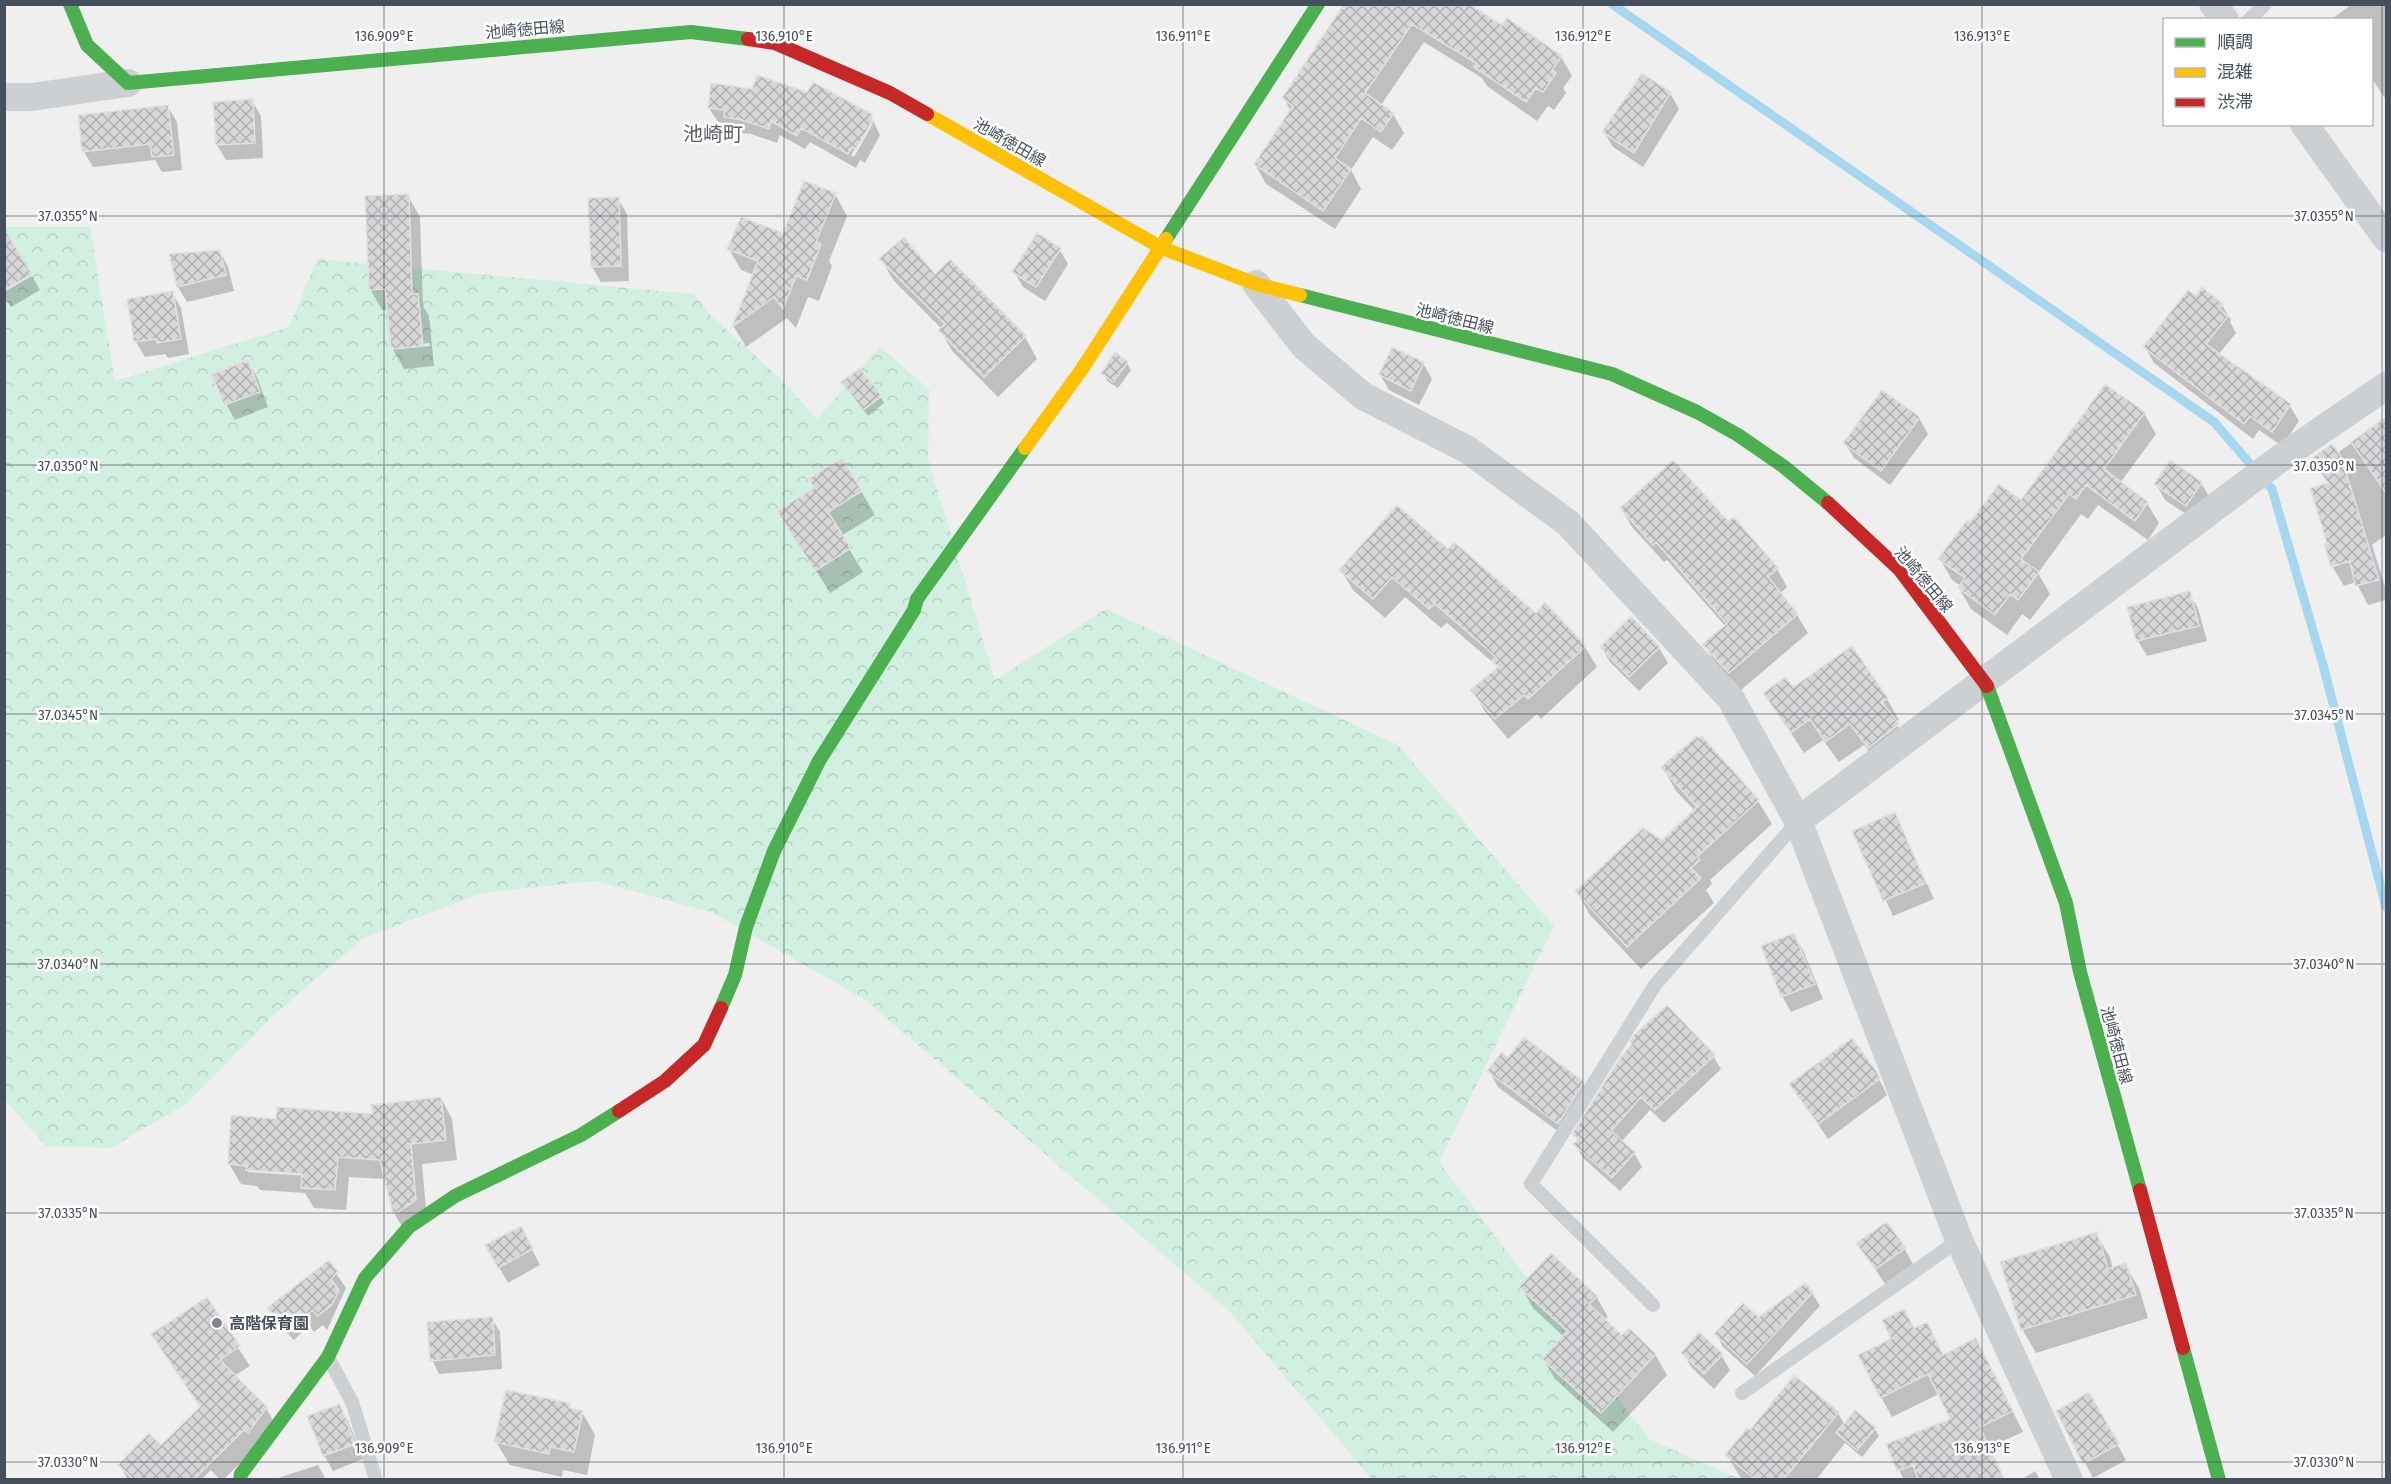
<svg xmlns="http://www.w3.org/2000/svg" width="2391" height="1484" viewBox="0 0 2391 1484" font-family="'Fira Sans Condensed','Noto Sans JP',sans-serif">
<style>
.forest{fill:url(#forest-crowns)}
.shadow{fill:#0003;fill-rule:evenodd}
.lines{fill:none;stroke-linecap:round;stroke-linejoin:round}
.stream{stroke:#a6d7ef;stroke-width:9}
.building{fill:url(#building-cross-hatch);stroke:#e1e1e2;stroke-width:1.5}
.lane{stroke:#cdd0d3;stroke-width:14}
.street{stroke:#cdd0d3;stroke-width:28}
.fast{stroke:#4caf50;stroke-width:14}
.slow{stroke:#ffc107;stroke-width:14}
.jam{stroke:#c62828;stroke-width:14}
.ticks{fill:none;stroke:#464f5c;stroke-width:1.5;stroke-opacity:0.45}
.poi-dot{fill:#82878f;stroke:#fff;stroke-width:2}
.labels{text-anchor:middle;stroke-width:5;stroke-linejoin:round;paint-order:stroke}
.street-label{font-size:16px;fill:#464f5c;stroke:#fff}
.poi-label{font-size:16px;font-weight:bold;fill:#464f5c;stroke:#fff;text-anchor:start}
.quarter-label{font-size:20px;fill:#5a5d63;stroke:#fff}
.ticks-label{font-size:15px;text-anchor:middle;fill:#464f5c;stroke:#fff;stroke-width:5;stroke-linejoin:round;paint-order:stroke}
</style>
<defs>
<pattern id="forest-crowns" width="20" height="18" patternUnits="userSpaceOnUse" patternTransform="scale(1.5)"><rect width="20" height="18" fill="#d2f0e1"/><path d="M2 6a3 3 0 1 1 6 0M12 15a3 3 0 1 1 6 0" fill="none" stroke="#b6d0c3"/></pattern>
<pattern id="building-cross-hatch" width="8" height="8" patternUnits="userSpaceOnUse" patternTransform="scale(1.5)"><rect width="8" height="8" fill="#d7d7d9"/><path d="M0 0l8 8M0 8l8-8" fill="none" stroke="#b0b1b3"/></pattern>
</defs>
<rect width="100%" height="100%" fill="#f0efef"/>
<path class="forest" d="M 4,227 L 90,227 L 115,381 L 289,327 L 317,259 L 694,294 L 711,316 L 779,377 L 817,419 L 880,346 L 929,390 L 928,459 L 995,680 L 1106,609 L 1398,745 L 1554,926 L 1439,1162 L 1649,1439 L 1740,1479 L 1372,1479 L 1229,1311 L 864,999 L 711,912 L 595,881 L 482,893 L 364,938 L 274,1015 L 187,1103 L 111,1148 L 46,1146 L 4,1099 Z"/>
<path class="shadow" d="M 1355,4 L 1503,27 L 1561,57 L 1572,76 L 1563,88 L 1566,93 L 1554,110 L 1548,106 L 1537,121 L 1487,86 L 1482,78 L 1424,42 L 1381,105 L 1393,114 L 1404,133 L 1392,150 L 1373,137 L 1351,170 L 1361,189 L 1335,229 L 1266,184 L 1255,164 L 1291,112 L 1284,98 Z
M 2352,4 L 2386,4 L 2386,100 L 2372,79 L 2372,20 L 2332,19 Z
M 814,84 L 871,116 L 880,135 L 865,163 L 860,160 L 856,168 L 810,142 L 805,149 L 780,135 L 777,143 L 751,134 L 734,132 L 730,124 L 718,122 L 709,108 L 753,91 L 808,94 ZM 870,123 L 873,123 L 854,157 L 851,155 Z
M 1670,93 L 1679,109 L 1643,167 L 1613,147 L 1604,132 Z
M 252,101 L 261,116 L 263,158 L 226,160 L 217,145 Z
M 168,107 L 177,122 L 182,170 L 162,172 L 155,160 L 93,167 L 84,152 L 80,117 Z
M 835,194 L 847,216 L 829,261 L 832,266 L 819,301 L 808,297 L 796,328 L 787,318 L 746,347 L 734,327 L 754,275 L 741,270 L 729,249 L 783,235 Z
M 408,196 L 420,217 L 423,306 L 429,316 L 434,366 L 404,369 L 392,348 L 388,310 L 382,310 L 370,289 ZM 430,343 L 430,346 L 400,349 L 400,346 Z
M 618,199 L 627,214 L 629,281 L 601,282 L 592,267 L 590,200 Z
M 1059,249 L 1068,264 L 1045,301 L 1023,287 L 1014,272 Z
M 220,251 L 228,267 L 234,291 L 187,302 L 178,287 L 171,256 Z
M 881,259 L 935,276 L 1025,337 L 1037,359 L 998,397 L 953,352 L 940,330 L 942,329 L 894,281 Z
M 32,276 L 40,290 L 11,307 L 4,297 L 4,292 Z
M 172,292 L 181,308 L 189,354 L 168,358 L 165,354 L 145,357 L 136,342 Z
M 2196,298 L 2222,305 L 2231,320 L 2230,322 L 2236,333 L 2218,355 L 2290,406 L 2299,421 L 2282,446 L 2259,430 L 2253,439 L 2154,363 L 2145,347 Z
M 248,362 L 257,377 L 268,407 L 235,420 L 226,404 Z
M 1127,363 L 1131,370 L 1118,388 L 1107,381 L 1103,373 Z
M 1423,363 L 1432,379 L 1419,405 L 1389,390 L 1380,375 Z
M 843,382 L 880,396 L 884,403 L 868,416 Z
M 2106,386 L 2144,413 L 2156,434 L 2120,483 L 2147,503 L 2159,523 L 2148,540 L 2098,505 L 2088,519 L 2081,514 L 2038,573 L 2050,594 L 2030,620 L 2022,614 L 2007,635 L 1971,609 L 1959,588 L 1961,586 L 1952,580 L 1940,559 L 1971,524 L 2021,502 Z
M 1883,392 L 1919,418 L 1928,434 L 1890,485 L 1854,458 L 1845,443 Z
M 2386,419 L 2386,535 L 2372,545 L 2386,590 L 2386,600 L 2368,605 L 2356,582 L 2344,586 L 2332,566 L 2329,544 L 2328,484 L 2313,459 L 2337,453 Z
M 2201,483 L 2210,498 L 2195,520 L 2165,500 L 2156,484 Z
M 861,491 L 875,515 L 841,536 L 863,572 L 830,593 L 779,511 Z
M 1621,508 L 1728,523 L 1777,569 L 1787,587 L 1780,594 L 1797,615 L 1808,633 L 1741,690 L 1715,663 L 1704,644 L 1726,627 L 1667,560 L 1664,562 L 1632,527 Z
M 1448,551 L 1536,615 L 1585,647 L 1597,667 L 1541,719 L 1537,714 L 1508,739 L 1484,710 L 1472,690 L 1498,668 L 1497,666 L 1447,623 L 1441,628 L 1405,597 L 1385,618 L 1353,590 L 1341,570 Z
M 2189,593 L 2198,608 L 2207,641 L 2147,656 L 2138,641 L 2129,608 Z
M 1601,647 L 1659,648 L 1668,663 L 1639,691 L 1610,662 Z
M 1852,648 L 1887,699 L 1899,720 L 1896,723 L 1910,747 L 1881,768 L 1864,745 L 1839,762 L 1823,740 L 1804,753 L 1765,694 L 1793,689 Z
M 1701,738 L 1758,801 L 1772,824 L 1710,880 L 1712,884 L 1706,890 L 1714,903 L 1641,969 L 1590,915 L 1577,892 L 1662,841 L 1695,811 L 1676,791 L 1663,768 Z
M 1895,814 L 1934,899 L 1893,916 L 1854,831 Z
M 1794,935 L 1803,950 L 1823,999 L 1791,1012 L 1782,996 Z
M 1713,1056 L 1721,1069 L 1664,1123 L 1650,1110 L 1621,1142 L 1634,1153 L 1642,1167 L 1620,1191 L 1583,1158 L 1575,1144 L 1578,1141 L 1574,1134 Z
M 1509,1059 L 1583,1083 L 1592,1098 L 1567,1138 L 1498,1087 L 1489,1071 Z
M 1876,1073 L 1887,1095 L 1828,1139 L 1791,1085 Z
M 441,1098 L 452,1119 L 457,1160 L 422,1164 L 427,1220 L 406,1233 L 394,1213 L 386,1179 L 349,1177 L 346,1210 L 314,1208 L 305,1193 L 260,1190 L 257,1186 L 241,1184 L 229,1164 L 277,1120 L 374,1116 ZM 248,1168 L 309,1173 L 309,1176 L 248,1172 Z
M 2096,1234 L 2110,1257 L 2113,1269 L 2125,1265 L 2139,1288 L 2148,1318 L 2036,1353 L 2022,1329 Z
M 1858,1243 L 1904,1248 L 1913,1264 L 1885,1284 Z
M 529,1244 L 540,1265 L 508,1283 L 487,1246 Z
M 328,1262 L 346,1288 L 327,1330 L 323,1325 L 314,1332 L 309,1325 L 294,1340 L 277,1323 L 268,1308 Z
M 1521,1287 L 1596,1296 L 1608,1317 L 1604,1320 L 1622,1338 L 1655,1354 L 1667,1375 L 1613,1432 L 1555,1379 L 1543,1359 L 1564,1337 L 1533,1308 Z
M 1812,1293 L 1820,1306 L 1755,1376 L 1723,1347 L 1716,1334 L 1759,1319 Z
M 206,1299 L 250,1366 L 234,1376 L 266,1408 L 277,1427 L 223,1480 L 220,1480 L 211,1470 L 201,1480 L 128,1480 L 120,1465 L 161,1447 L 201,1408 L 153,1335 Z
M 492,1319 L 500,1332 L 502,1369 L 439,1374 L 432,1360 Z
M 1927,1324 L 1944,1356 L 1987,1360 L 2023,1432 L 1990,1447 L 2005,1480 L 1904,1480 L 1899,1470 L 1952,1420 L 1939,1394 L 1892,1417 L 1881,1397 L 1914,1330 Z
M 1683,1353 L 1721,1355 L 1730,1370 L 1714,1389 L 1692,1368 Z
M 2089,1394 L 2126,1460 L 2093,1478 L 2058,1412 Z
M 569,1404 L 572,1410 L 582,1412 L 595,1435 L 587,1475 L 563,1470 L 562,1477 L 510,1465 L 496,1442 Z
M 339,1406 L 348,1421 L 363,1459 L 333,1471 L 324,1455 Z
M 1838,1413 L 1845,1425 L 1875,1429 L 1879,1436 L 1862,1457 L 1845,1443 L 1816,1480 L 1742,1480 L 1727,1455 L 1750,1432 Z
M 318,1465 L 326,1480 L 272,1480 Z
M 2035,1471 L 2040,1480 L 2021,1480 Z"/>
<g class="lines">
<path class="stream" d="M 1612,4 L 2214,422 L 2272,489 L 2323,665 L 2386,907"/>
</g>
<path class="building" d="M 1344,4 L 1469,4 L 1502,25 L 1507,18 L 1562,56 L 1552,70 L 1556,73 L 1543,92 L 1536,88 L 1526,102 L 1474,67 L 1476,63 L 1412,24 L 1365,93 L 1394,113 L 1381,132 L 1361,118 L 1335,158 L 1351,169 L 1323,211 L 1254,164 L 1293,106 L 1282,98 Z
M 1642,73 L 1671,92 L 1634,153 L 1602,132 Z
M 757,75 L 807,92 L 813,82 L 872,114 L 870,118 L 873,120 L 856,149 L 852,147 L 848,154 L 801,128 L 797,136 L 771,121 L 769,129 L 742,120 L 724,117 L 725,110 L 708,108 L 711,83 L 752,89 Z
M 253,99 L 255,143 L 216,145 L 213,102 Z
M 168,105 L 174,155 L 152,157 L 150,144 L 82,152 L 78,115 Z
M 804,181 L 836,193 L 816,242 L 821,244 L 807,280 L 796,276 L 783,309 L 774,297 L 732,327 L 758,261 L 727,249 L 741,217 L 783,233 Z
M 409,194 L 412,294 L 418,294 L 423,346 L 391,349 L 385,289 L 369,290 L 365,196 Z
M 619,197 L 621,266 L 591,267 L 588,198 Z
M 4,228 L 32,274 L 4,290 Z
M 1037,233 L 1061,248 L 1036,287 L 1012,272 Z
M 904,237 L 935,274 L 950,259 L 1026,336 L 984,377 L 938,330 L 945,324 L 879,259 Z
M 220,250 L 226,275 L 177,287 L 169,254 Z
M 2202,287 L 2223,304 L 2219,309 L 2228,316 L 2206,344 L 2291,404 L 2272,432 L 2250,416 L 2244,424 L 2143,347 L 2188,290 L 2196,296 Z
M 173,291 L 181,339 L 157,343 L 156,339 L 134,342 L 127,299 Z
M 1392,347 L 1424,362 L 1411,391 L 1379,375 Z
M 1115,352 L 1128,362 L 1113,382 L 1101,373 Z
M 248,360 L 260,392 L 224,405 L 212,374 Z
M 860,368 L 882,396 L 863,410 L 841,382 Z
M 2105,384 L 2145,412 L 2104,469 L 2148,502 L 2135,521 L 2086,485 L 2076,499 L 2069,494 L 2021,559 L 2039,572 L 2018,600 L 2010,594 L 1995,615 L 1958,588 L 1965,578 L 1938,559 L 1967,520 L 1970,522 L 1999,484 L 2021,500 Z
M 1882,390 L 1920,417 L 1881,471 L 1843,443 Z
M 2386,417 L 2386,493 L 2351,442 Z
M 2332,444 L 2341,456 L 2379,580 L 2355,586 L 2350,561 L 2331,567 L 2324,544 L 2327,543 L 2310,488 L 2328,483 L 2311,459 Z
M 842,458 L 862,491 L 828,512 L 851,548 L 815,571 L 777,511 L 814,488 L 808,479 Z
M 1673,460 L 1728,521 L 1734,517 L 1778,568 L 1768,577 L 1798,614 L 1729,673 L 1702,644 L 1727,624 L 1656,542 L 1653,545 L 1620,508 Z
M 2170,460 L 2202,482 L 2186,506 L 2154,484 Z
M 1397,505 L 1448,549 L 1454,542 L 1536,613 L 1545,602 L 1586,646 L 1528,699 L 1524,695 L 1495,719 L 1470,690 L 1498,667 L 1492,661 L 1496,657 L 1435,604 L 1429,609 L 1392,577 L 1373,599 L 1339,570 Z
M 2190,591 L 2199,626 L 2136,641 L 2127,607 Z
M 1631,616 L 1660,647 L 1629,677 L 1600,647 Z
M 1852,646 L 1888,698 L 1882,702 L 1899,724 L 1868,748 L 1850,724 L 1825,742 L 1810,719 L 1791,733 L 1763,693 L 1786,677 L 1793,687 Z
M 1697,736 L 1699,738 L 1702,736 L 1759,800 L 1697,857 L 1700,860 L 1691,868 L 1701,878 L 1627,947 L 1575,891 L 1643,828 L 1662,840 L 1697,807 L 1661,767 Z
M 1895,812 L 1926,883 L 1883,901 L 1852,831 Z
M 1794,933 L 1815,984 L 1781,997 L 1761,946 Z
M 1667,1005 L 1715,1055 L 1655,1110 L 1641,1097 L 1611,1131 L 1635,1152 L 1612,1178 L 1573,1144 L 1578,1139 L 1572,1134 L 1620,1058 L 1632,1044 L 1630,1042 L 1634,1035 Z
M 1524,1037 L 1584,1082 L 1558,1124 L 1487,1071 L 1502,1052 L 1508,1057 Z
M 1852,1038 L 1877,1072 L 1880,1079 L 1818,1124 L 1789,1084 Z
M 441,1097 L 446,1140 L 411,1144 L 416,1200 L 398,1212 L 393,1213 L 380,1160 L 338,1157 L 335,1190 L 301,1188 L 302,1174 L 246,1170 L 247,1166 L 228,1164 L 231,1115 L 276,1119 L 277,1107 L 373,1114 L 371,1105 Z
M 1887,1222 L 1906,1248 L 1875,1269 L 1856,1243 Z
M 521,1226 L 533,1249 L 498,1268 L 485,1245 Z
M 2097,1232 L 2108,1269 L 2126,1263 L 2136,1295 L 2021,1330 L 2000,1262 Z
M 1551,1253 L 1597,1296 L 1589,1304 L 1622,1335 L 1629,1328 L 1656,1354 L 1601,1413 L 1542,1359 L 1567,1331 L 1519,1287 Z
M 329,1260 L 338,1271 L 331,1279 L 339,1290 L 332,1305 L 317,1316 L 313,1310 L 304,1317 L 299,1311 L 284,1326 L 267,1308 Z
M 1805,1283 L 1813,1292 L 1747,1364 L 1714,1334 L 1743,1303 L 1759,1317 Z
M 207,1297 L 240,1346 L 220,1360 L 267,1407 L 248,1433 L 244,1430 L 194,1479 L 133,1479 L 118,1465 L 149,1433 L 161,1445 L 200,1407 L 151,1334 Z
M 1904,1309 L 1914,1328 L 1927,1322 L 1943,1355 L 1976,1338 L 2013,1411 L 1980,1427 L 2004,1479 L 1918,1479 L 1913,1465 L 1897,1471 L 1886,1444 L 1950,1419 L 1928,1374 L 1880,1398 L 1858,1355 L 1891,1339 L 1882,1320 Z
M 493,1317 L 495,1355 L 430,1361 L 427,1322 Z
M 1699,1332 L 1723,1354 L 1704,1374 L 1681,1353 Z
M 1794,1375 L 1839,1412 L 1784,1479 L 1755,1479 L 1725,1455 L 1747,1428 L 1750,1430 Z
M 506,1390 L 570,1403 L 569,1408 L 583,1411 L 574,1452 L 550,1447 L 549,1454 L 494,1442 Z
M 2089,1392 L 2119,1444 L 2083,1464 L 2056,1411 Z
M 340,1404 L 355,1444 L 323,1456 L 307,1416 Z
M 1855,1410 L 1876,1428 L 1857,1450 L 1836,1433 Z"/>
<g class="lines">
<path class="lane" d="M 2249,20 L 2265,4
M 1653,1305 L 1531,1184 L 1655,985 L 1798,821
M 328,1357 L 352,1402 L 376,1480
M 1742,1393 L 1959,1240"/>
<path class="street" d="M 2213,4 L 2225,20
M 4,97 L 32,97 L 128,83
M 2304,124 L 2386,238
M 1256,284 L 1304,346 L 1363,396 L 1468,450 L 1568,523 L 1731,699 L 1798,821 L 1959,1240 L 2069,1480
M 1798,821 L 2278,460 L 2386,386"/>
<path class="fast" d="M 70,4 L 87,45 L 128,83 L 691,32 L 748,39
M 1166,239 L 1318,4
M 1300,295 L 1612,374 L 1697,412 L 1738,435 L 1783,466 L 1828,503
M 1987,686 L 2066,903 L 2080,972 L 2140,1190
M 721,1008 L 735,975 L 746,927 L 774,851 L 819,761 L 914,610 L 917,599 L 1025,448
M 2183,1348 L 2219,1480
M 240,1480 L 241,1474 L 328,1357 L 365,1278 L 409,1227 L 455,1196 L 581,1135 L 619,1111"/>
<path class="slow" d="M 927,114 L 1162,248 L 1256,284 L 1300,295
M 1025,448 L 1082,369 L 1166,239"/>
<path class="jam" d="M 748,39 L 775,43 L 890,93 L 927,114
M 1828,503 L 1900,570 L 1987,686
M 619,1111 L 665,1081 L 704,1045 L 721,1008
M 2140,1190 L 2183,1348"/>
</g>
<path class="ticks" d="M 384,4 L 384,1480M 784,4 L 784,1480M 1183,4 L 1183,1480M 1583,4 L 1583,1480M 1982,4 L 1982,1480M 2382,4 L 2382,1480M 4,216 L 2386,216M 4,465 L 2386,465M 4,714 L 2386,714M 4,964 L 2386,964M 4,1213 L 2386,1213M 4,1462 L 2386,1462"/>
<circle class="poi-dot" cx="217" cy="1323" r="6"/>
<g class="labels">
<g class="street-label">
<text transform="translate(525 29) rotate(-5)" y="6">池崎徳田線</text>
<text transform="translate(1010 142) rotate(30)" y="6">池崎徳田線</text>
<text transform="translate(1455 318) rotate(14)" y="6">池崎徳田線</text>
<text transform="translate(1924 579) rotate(50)" y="6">池崎徳田線</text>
<text transform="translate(2117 1045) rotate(75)" y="6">池崎徳田線</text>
</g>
<g class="poi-label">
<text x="229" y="1329">高階保育園</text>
</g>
<g class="quarter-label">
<text x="713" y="141">池崎町</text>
</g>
</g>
<g class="ticks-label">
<text x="384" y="41">136.909°E</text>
<text x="784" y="41">136.910°E</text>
<text x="1183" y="41">136.911°E</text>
<text x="1583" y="41">136.912°E</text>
<text x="1982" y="41">136.913°E</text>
<text x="68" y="221">37.0355°N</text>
<text x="2324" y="221">37.0355°N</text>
<text x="68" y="471">37.0350°N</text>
<text x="2324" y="471">37.0350°N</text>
<text x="68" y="720">37.0345°N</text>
<text x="2324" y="720">37.0345°N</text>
<text x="68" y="969">37.0340°N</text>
<text x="2324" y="969">37.0340°N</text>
<text x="68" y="1218">37.0335°N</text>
<text x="2324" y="1218">37.0335°N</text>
<text x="384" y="1453">136.909°E</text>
<text x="784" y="1453">136.910°E</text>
<text x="1183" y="1453">136.911°E</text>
<text x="1583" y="1453">136.912°E</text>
<text x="1982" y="1453">136.913°E</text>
<text x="68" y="1467">37.0330°N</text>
<text x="2324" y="1467">37.0330°N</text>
</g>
<rect width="2391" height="1484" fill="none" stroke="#464f5c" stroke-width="12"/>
<rect x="2163" y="18" width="210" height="108" fill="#ffffff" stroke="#b5b9be" stroke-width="1.5"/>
<rect x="2175" y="38" width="30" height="9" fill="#4caf50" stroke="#b5b9be" stroke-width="1.5"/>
<text x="2217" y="48" font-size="18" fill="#464f5c">順調</text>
<rect x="2175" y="68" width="30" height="9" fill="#ffc107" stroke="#b5b9be" stroke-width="1.5"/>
<text x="2217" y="78" font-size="18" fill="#464f5c">混雑</text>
<rect x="2175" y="98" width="30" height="9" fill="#c62828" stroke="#b5b9be" stroke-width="1.5"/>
<text x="2217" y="108" font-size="18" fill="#464f5c">渋滞</text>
</svg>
